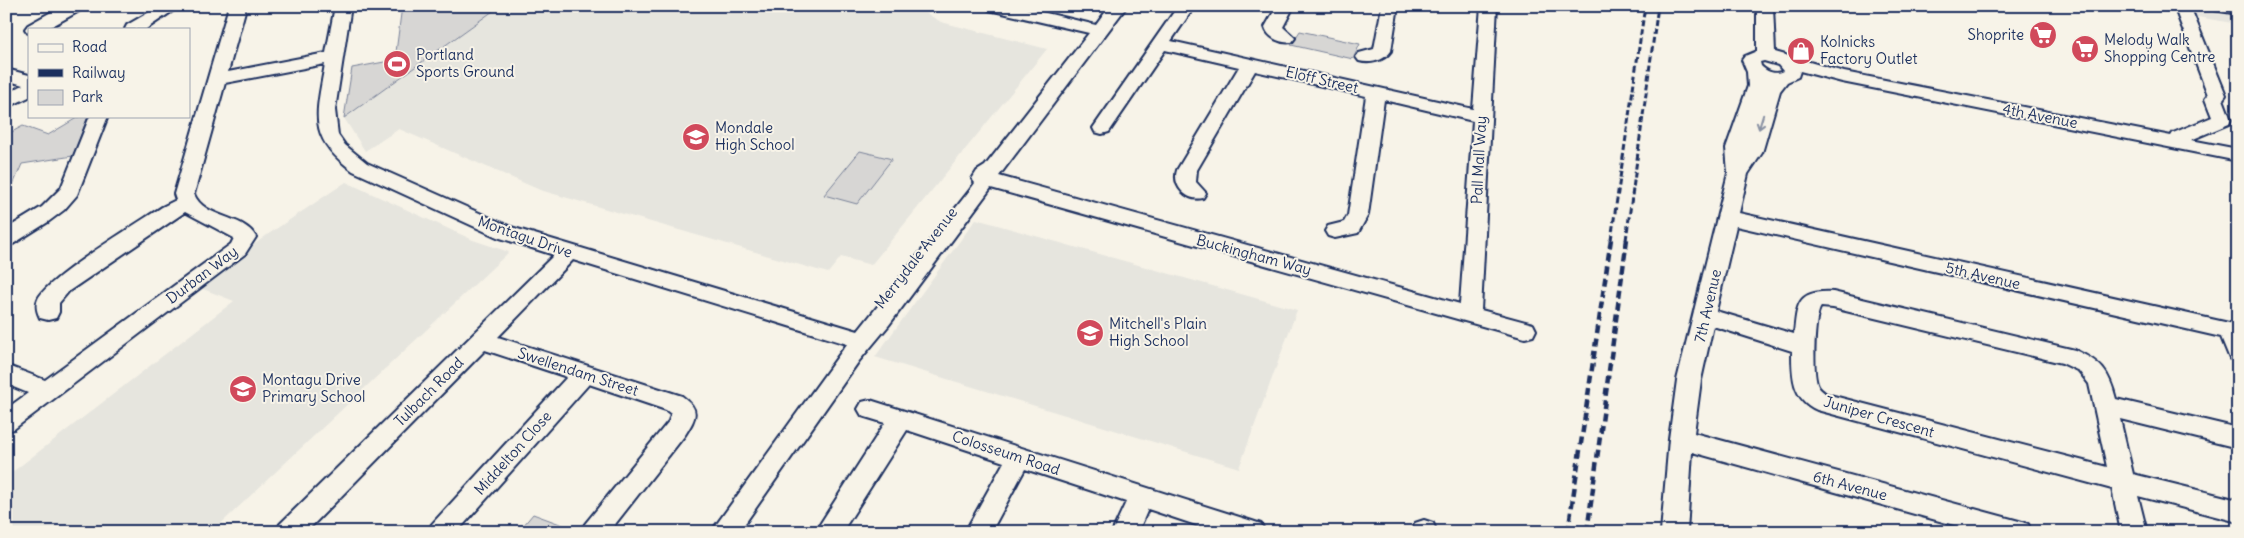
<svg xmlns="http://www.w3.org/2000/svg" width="2244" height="538" viewBox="0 0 2244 538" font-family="Delius,sans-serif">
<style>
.built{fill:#e6e5de}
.green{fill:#d7d6d4;stroke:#798299}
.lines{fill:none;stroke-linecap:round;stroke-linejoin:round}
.minor-casing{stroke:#1b2f5e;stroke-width:4}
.minor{fill:#f7f3e8;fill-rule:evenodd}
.rail-far1{stroke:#1b2f5e;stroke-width:3;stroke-dasharray:6 3;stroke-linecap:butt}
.rail{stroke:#1b2f5e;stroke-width:4.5;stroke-dasharray:8 4.5;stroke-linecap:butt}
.oneway{stroke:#8991a3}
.labels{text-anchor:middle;stroke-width:4;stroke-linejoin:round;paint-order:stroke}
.poi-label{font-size:15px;fill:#1b2f5e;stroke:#f7f3e8;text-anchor:start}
.street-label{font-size:15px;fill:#1b2f5e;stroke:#f7f3e8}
</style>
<rect width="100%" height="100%" fill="#f7f3e8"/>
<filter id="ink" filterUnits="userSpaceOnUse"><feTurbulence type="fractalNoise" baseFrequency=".02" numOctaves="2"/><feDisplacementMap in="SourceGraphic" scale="10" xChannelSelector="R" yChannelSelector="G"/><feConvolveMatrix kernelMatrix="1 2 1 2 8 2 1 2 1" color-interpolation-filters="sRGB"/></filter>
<g filter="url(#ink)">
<path class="built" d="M 500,6 L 914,6 L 941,22 L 1047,49 L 871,265 L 841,257 L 828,273 L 540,190 L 399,129 L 365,151 L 344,118 Z
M 2187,6 L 2210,6 L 2238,11 L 2238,24 L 2192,16 Z
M 346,182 L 473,240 L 509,252 L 212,532 L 6,532 L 6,477 L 234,301 L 198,287 L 267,235 Z
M 976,219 L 1297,310 L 1239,468 L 875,357 Z"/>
<path class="green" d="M 402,6 L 500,6 L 344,118 L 352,68 L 395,60 Z
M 1300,31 L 1360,44 L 1353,59 L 1291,45 Z
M 80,116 L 88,116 L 73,156 L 22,164 L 6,201 L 6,135 L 23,126 L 48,135 Z
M 860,151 L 892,159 L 857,204 L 824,195 Z
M 533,514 L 579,531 L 518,532 Z"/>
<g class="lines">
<g class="minor-casing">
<path id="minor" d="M 62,6 L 83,6 L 81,10 L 47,29 L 29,29 L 28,33 L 25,29 L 28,25 Z
M 160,6 L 180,6 L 146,29 L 125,29 L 127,25 Z
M 229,6 L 245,6 L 245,11 L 228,72 L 326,53 L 335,6 L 351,6 L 335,110 L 338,135 L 345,145 L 367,163 L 511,227 L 858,331 L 970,190 L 975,183 L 972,179 L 977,171 L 985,166 L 1089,33 L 989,10 L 987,6 L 1017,6 L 1096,25 L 1110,6 L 1127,6 L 999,176 L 1460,304 L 1473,121 L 1384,100 L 1368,215 L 1358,233 L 1335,238 L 1328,236 L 1325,231 L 1328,226 L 1344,222 L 1348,215 L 1366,96 L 1255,71 L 1197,170 L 1196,182 L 1206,193 L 1203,198 C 1187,202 1172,186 1177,170 L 1239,67 L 1165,50 L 1109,132 L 1102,134 L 1095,132 L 1093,128 L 1178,6 L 1195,6 L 1171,41 L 1473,109 L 1481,6 L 1497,6 L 1481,310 L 1533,324 L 1536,330 L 1533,336 L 1525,338 L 991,188 L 889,325 L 859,361 L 739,532 L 711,532 L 847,344 L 573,260 L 498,337 L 682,396 C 701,410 696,417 685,435 L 609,532 L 581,532 L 585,524 L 669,421 L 671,414 L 666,410 L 589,384 L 457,532 L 428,532 L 432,524 L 567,377 L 485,350 L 306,532 L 276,532 L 280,524 L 554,255 L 497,237 L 353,171 C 307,137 316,116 325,64 L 225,83 L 194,194 C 204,219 243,214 256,237 L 245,254 L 14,429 L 6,431 L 6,409 L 28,393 L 6,384 L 6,365 L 45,380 L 231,244 L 234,238 L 185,212 L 69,291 L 59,303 L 59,312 L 56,318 L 48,320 L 40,318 C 37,312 35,306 38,299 C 47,278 138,223 162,207 L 176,200 L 174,194 Z
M 1277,6 L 1294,6 L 1283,27 L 1295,38 L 1292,42 C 1281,44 1268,38 1265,27 Z
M 1382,6 L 1398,6 L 1391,51 C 1384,61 1370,64 1359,61 L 1356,57 L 1359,53 L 1374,49 Z
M 1757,6 L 1773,6 L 1775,52 L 1844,72 L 2171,136 L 2173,133 L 2212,117 L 2205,99 L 2208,95 L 2174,6 L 2190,6 L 2226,95 L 2223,99 L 2231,120 L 2229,124 L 2191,140 L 2238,149 L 2238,161 L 1842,82 L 1800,71 L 1798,77 L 1787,82 L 1780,91 L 1762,153 L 1748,174 L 1739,213 L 2238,325 L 2238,361 L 2230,359 L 2221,337 L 1736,226 L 1716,311 L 1794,334 C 1797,304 1797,290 1833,292 L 2075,350 C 2101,362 2109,371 2116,399 L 2238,428 L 2238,448 L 2120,419 L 2133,474 L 2238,500 L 2238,522 L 2138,496 L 2147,532 L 2121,532 L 2112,489 L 1817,410 C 1792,399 1792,375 1792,351 L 1713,326 L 1701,380 L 1694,433 L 2019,521 L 2028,524 L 2032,532 L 1979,532 L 1692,452 L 1687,532 L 1661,532 L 1669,439 L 1677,380 L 1728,173 L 1726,148 L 1748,86 L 1747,72 L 1742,60 L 1745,56 L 1757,51 ZM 1764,61 L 1778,65 L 1783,71 C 1775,75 1767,72 1761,66 L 1760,62 ZM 1821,307 L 1833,308 L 2062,363 L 2079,371 L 2089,384 L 2107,467 L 1826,394 C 1823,391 1819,389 1818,386 C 1812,375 1814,315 1821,307 Z
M 2212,6 L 2238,6 L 2238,14 L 2214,10 Z
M 6,69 L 29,75 L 29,97 L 6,108 L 6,94 L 23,85 L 6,80 Z
M 90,116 L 108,116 L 77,195 L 64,210 L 48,222 L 13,244 L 6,246 L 6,229 L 42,207 L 61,188 Z
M 870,400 L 1252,521 L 1261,524 L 1265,532 L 1217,532 L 1148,509 L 1138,532 L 1112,532 L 1126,502 L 1025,469 L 991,532 L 965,532 L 1004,462 L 907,430 L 842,532 L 815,532 L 885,423 L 862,416 L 858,409 L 862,402 Z
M 1424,520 L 1433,523 L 1437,532 L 1411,532 L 1415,523 Z"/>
</g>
<use href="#minor" class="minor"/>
<path class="rail-far1" d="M 1611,240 L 1645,6
M 1626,240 L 1658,6"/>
<path class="rail" d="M 1568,532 L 1611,239
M 1587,532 L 1627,239"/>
</g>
<defs><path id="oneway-shaft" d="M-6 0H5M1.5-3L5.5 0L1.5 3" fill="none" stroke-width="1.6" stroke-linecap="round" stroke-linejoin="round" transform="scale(1.25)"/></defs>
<use class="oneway" href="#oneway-shaft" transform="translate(1761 122) rotate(107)"/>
</g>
<defs>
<g id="supermarket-disc" transform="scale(1.4375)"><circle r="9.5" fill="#d1495b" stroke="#f7f3e8"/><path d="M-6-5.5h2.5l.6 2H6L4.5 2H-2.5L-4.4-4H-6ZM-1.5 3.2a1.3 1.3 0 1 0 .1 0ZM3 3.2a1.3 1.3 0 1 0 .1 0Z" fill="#fff"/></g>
<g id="shop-disc" transform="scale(1.4375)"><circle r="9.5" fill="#d1495b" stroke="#f7f3e8"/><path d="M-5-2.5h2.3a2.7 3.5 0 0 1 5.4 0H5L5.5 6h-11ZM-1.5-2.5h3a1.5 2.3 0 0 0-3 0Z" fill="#fff"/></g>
<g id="stadium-disc" transform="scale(1.4375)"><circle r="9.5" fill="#d1495b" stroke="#f7f3e8"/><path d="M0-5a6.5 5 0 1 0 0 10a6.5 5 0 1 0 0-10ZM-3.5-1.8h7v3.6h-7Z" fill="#fff"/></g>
<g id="school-disc" transform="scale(1.4375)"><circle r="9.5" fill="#d1495b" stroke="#f7f3e8"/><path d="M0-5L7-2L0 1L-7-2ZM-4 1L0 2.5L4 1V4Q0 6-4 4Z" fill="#fff"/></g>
</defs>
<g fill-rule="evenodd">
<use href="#supermarket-disc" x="2043" y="35"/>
<use href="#supermarket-disc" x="2085" y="49"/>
<use href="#shop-disc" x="1801" y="51"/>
<use href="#stadium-disc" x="397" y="64"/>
<use href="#school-disc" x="696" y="137"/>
<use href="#school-disc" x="1090" y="333"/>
<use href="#school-disc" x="243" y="389"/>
</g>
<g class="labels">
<g class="poi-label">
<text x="2024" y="40" text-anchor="end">Shoprite</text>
<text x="2104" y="45">Melody Walk<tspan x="2104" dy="17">Shopping Centre</tspan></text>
<text x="1820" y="47">Kolnicks<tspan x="1820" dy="17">Factory Outlet</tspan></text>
<text x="416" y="60">Portland<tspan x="416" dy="17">Sports Ground</tspan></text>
<text x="715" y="133">Mondale<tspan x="715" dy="17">High School</tspan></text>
<text x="1109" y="329">Mitchell's Plain<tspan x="1109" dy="17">High School</tspan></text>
<text x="262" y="385">Montagu Drive<tspan x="262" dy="17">Primary School</tspan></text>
</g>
<g class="street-label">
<text transform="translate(1322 80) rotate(13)" y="5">Eloff Street</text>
<text transform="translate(2040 116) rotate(11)" y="5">4th Avenue</text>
<text transform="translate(1479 160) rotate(-87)" y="5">Pall Mall Way</text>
<text transform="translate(525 237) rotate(19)" y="5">Montagu Drive</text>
<text transform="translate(1254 255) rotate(15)" y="5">Buckingham Way</text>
<text transform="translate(916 258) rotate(-52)" y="5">Merrydale Avenue</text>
<text transform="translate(202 275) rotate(-37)" y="5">Durban Way</text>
<text transform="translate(1983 276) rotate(13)" y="5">5th Avenue</text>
<text transform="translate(1708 306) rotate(-77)" y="5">7th Avenue</text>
<text transform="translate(578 372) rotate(18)" y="5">Swellendam Street</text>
<text transform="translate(429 392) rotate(-45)" y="5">Tulbach Road</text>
<text transform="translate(1879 417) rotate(16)" y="5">Juniper Crescent</text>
<text transform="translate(513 453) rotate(-48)" y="5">Middelton Close</text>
<text transform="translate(1006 453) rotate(18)" y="5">Colosseum Road</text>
<text transform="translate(1850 486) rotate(15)" y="5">6th Avenue</text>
</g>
</g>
<rect width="2244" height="538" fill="none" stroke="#f7f3e8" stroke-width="25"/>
<rect x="12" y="12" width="2219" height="513" fill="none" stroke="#1b2f5e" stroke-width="2" filter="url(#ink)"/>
<rect x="28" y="28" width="162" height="90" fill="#f7f3e8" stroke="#9fa5b1"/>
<rect x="38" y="44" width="25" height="8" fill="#f7f3e8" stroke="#9fa5b1"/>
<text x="72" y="52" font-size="15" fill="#1b2f5e">Road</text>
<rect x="38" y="69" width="25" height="8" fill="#1b2f5e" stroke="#9fa5b1"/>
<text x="72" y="78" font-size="15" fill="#1b2f5e">Railway</text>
<rect x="38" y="90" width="25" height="15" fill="#d7d6d4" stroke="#9fa5b1"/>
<text x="72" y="102" font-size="15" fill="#1b2f5e">Park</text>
</svg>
